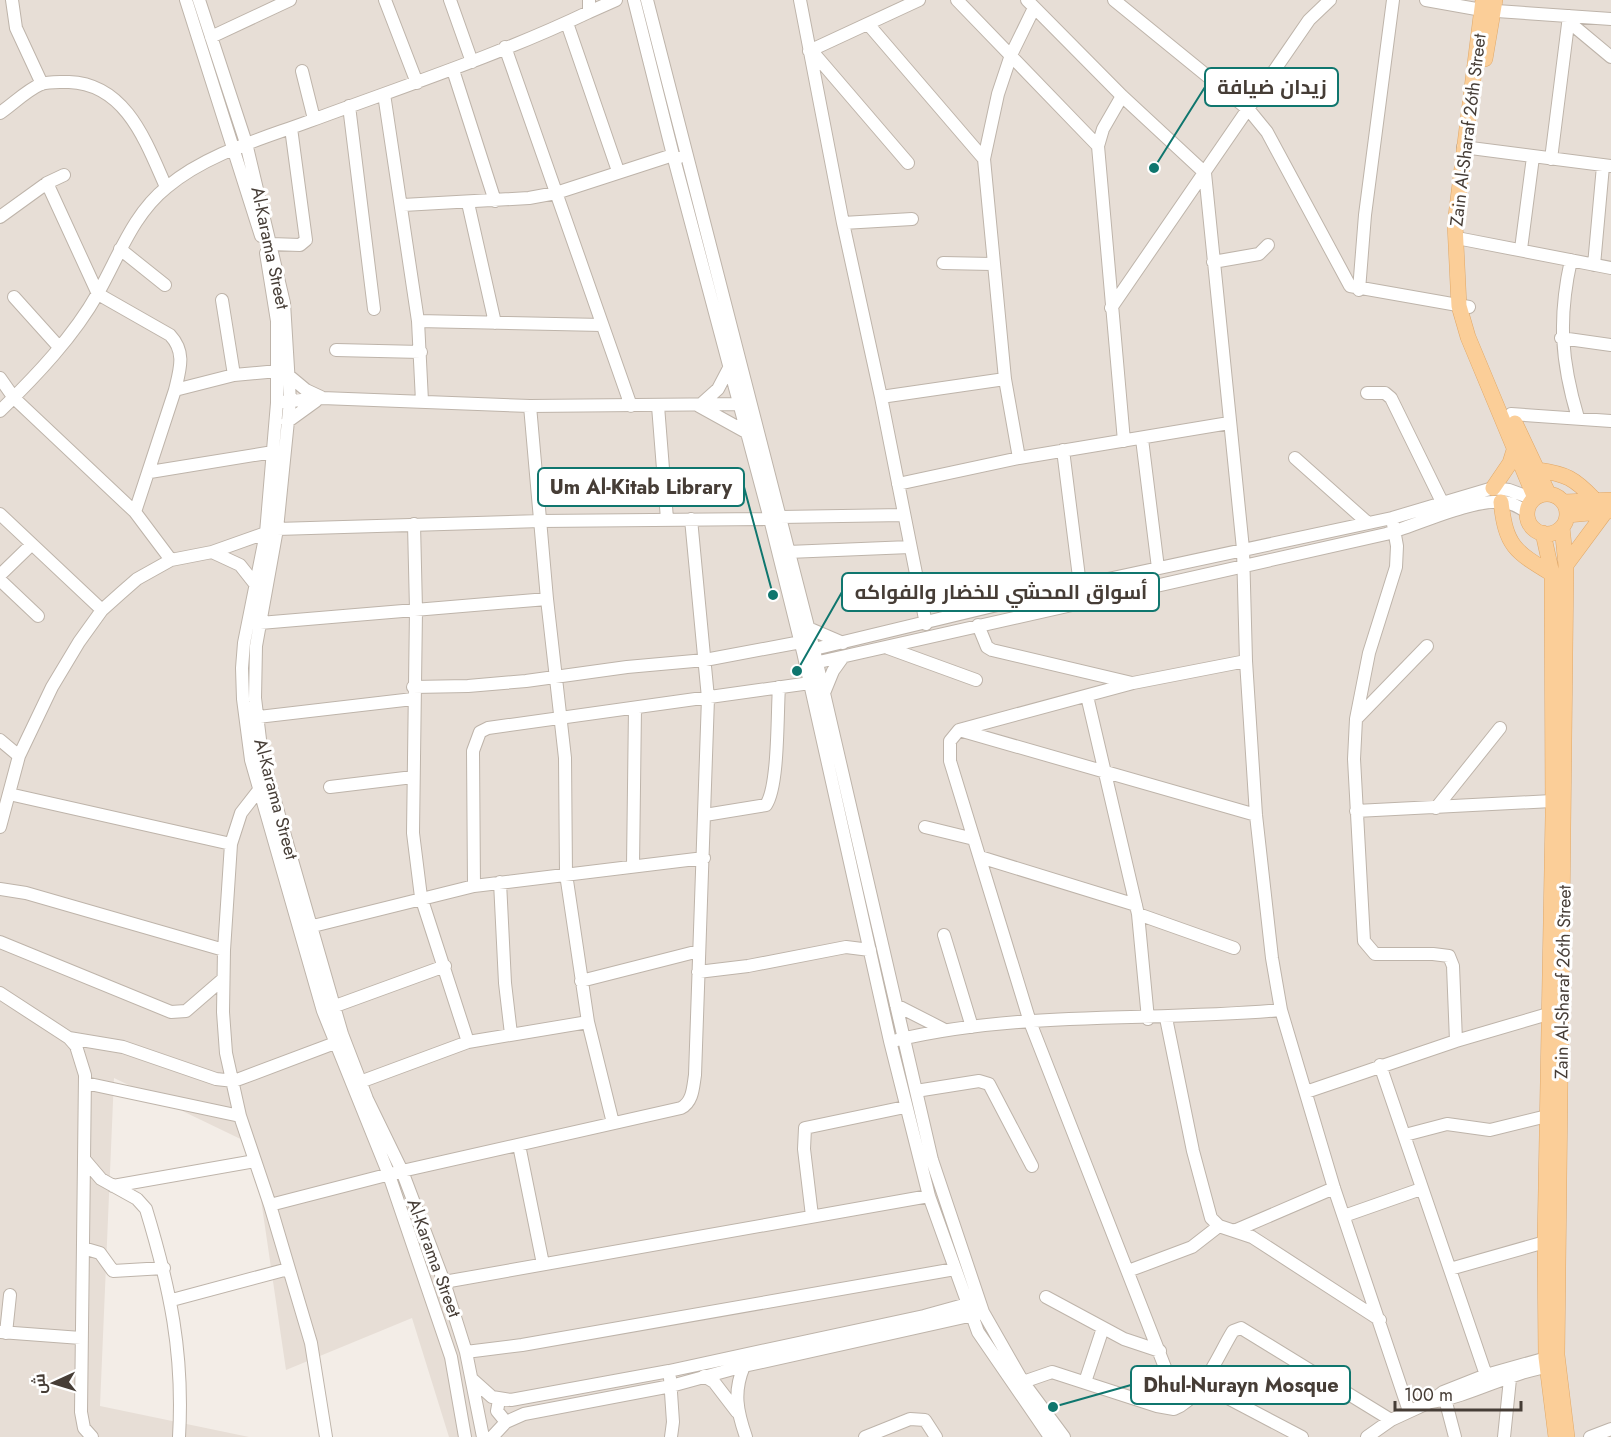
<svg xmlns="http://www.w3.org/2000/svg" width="1611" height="1437" viewBox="0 0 1611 1437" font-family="Jost,Cairo,sans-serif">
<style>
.residential{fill:#e7ded6}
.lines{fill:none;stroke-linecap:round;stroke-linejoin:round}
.minor-casing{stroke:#beb4aa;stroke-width:14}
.major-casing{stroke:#e0a868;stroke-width:16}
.minor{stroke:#fff;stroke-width:12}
.major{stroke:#fbce98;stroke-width:15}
.labels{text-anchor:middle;stroke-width:6;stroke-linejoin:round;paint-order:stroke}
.street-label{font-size:18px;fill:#463d36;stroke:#fff}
.leader{fill:none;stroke:#0f766e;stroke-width:2}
.callout-dot{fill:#0f766e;stroke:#fff;stroke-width:2}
.callout{fill:#fff;stroke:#0f766e;stroke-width:2}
.callout-label{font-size:20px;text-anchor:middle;font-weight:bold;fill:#463d36}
</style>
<rect width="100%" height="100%" fill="#f3ede7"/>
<path class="residential" d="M 0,0 L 1611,0 L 1611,1437 L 449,1437 L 412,1318 L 286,1370 L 253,1145 L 114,1078 L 100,1406 L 249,1437 L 0,1437 Z"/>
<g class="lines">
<g class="minor-casing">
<path id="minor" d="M 12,0 L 16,28 L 42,84
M 186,0 L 261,236
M 199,0 L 246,143 L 284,303 L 290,401 L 277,529 L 256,646 L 255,698 L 262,756 L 342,1034 L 367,1099 L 402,1171 L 444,1282 L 466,1352 L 483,1437
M 385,0 L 417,83
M 450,0 L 472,62
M 589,0 L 589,12 L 616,0
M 634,0 L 673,155 L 770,519 L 803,652 L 890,1041 L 929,1196 L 978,1332 L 1050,1437
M 647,0 L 814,650 L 932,1160 L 983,1312 L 1023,1382 L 1064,1437
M 800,0 L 843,223 L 881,397 L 1005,379
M 957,0 L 1098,146
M 1027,0 L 1122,96 L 1205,173 L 1243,549 L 1246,661 L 1256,815 L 1272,958 L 1281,1010 L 1334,1188 L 1409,1411
M 1114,0 L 1249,110 L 1267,132 L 1350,286 L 1469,307
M 1426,0 L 1482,10 L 1611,19
M 1034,8 L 1011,55 L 998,94 L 984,159 L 1005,379 L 1019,458 L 1229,423
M 1569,22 L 1611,57
M 567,23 L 618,171
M 868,24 L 984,159
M 211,37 L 290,0
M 505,47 L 631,406
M 811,50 L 908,163
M 809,51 L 919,0
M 453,70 L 495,201
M 302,71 L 314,119
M 384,94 L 418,321 L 422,401
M 1122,96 L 1103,129 L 1098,146 L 1124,441
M 349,106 L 374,309
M 0,113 C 13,104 27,90 41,84 C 49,81 61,82 69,82 C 126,84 146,142 166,187
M 1463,147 L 1611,166
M 1551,159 L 1569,16
M 47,183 L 98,294 L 170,335 C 186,352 180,369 175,390
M 468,203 L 495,323
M 403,205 L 529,198 L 556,193 L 673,155 L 678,158
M 0,217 L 47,183 L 64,175
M 843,223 L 912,219
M 1462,239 L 1611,268
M 271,244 L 300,245 L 306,240 L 291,128
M 120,249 L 165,285
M 1521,249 L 1533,157
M 266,253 L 277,321 L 277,403 L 266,533 L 244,643 L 242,668 L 243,699 L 251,760 L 323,1011 L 389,1175 L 451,1357 L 465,1437
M 1571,260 C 1558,318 1561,361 1578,418
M 1213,262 L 1259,254 L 1268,245
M 943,263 L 992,264
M 1594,265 L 1603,166
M 1359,290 L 1365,215 L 1393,0
M 14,297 L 59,347
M 222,300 L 234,375
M 1111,308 L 1309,20 L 1330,0
M 418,321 L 602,325
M 1561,338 L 1611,345
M 336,350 L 421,352
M 729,368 L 718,389 L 699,406 L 746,432
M 288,375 L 306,390 L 321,397
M 0,378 L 14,398 L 135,512
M 1367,393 L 1385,393 L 1391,398 L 1442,502
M 881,397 L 926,624
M 281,402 L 322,398 L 530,406 L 743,404
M 530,406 L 547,599 L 565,758 L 566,874 L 588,1022 L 613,1123
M 658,406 L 667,519
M 0,411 C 36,376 74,336 98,293 C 119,256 133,214 167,187 C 208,153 262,139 310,121 C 404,86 499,55 589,12
M 1511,414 L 1611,421
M 287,422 L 316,401
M 1142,439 L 1158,568
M 1063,450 L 1080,585
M 1295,458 L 1368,523
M 150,472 L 273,452
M 898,484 L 1019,458
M 0,514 L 102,610
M 780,517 L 904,515
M 414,524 L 416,610 L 413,833 L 421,897 L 468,1042
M 1393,524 L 1397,546 L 1396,567 L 1369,653 L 1356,719 L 1354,759 L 1364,941 L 1375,954 L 1433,954 L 1449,956 L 1453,966 L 1456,1041
M 212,552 L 240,565 L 255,584
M 788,552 L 910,547
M 171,560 L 135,512 L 175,390 L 234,375 L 278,371
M 0,575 L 31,545
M 0,580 L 38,616
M 260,623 L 547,599
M 978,625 L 987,647 L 992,650 L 1132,683
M 808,628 L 843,643
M 888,648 L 976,680
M 806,651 L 1080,585 L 1392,518 L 1493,488 L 1509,490 L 1534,499
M 810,664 L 1386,534 C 1417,525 1471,499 1502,502 C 1511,502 1519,507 1527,512
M 413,687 L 468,686 L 526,681 L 627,667 L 705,660 L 801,642
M 824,693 L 833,671 L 843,657
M 1087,696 L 1138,914 L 1148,1019
M 250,718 L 413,699
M 1357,718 L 1427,646
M 959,730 L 1133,683 L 1246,661
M 0,740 L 19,756
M 262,786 L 241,813 L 231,844 L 224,950 L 223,1012 L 226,1053 L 240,1116 L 270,1205
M 330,787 L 413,777
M 9,794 L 231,844
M 1436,808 L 1500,728
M 1356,811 L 1552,801
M 705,815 L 766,805 C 779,786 777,713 779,687
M 1256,815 L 959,730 L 950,741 L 950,761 L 1030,1022 L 1166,1370 L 1179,1384 L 1224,1396 L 1302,1437
M 0,827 L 19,756 L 52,687 L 79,642 L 102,610 L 121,593 L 137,579 L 171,560 L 212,552 L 277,529 L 541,521 L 770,519
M 925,827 L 974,839
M 980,857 L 1136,905
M 633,866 L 635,708
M 500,882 L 505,983 L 511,1034
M 474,886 L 473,751 L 480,732 L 488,728 L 810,683
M 0,889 L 26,893 L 224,950
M 1138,914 L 1234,948
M 313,926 L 474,886 L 704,858
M 944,935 L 972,1027
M 0,942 L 171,1012 L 186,1011 L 223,979
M 698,972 L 748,966 L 846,947 L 870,950
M 581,981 L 699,951
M 0,993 L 69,1038 L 76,1046 L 85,1075 L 81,1412 L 84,1428 L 92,1437
M 896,1005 L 943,1029
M 327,1009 L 445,966
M 1166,1018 L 1193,1151 L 1211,1218 L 1219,1226 L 1252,1237 L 1380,1320
M 69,1038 L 123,1047 L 216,1079 L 234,1081 L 335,1043
M 897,1040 C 1022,1010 1154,1022 1281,1010
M 1380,1065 L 1486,1375
M 360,1082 L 468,1042 L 588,1022
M 85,1083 L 240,1116
M 916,1091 L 979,1081 L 989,1084 L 1032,1166
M 1306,1092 L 1456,1041 L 1548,1014
M 1405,1135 L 1447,1124 L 1490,1130 L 1547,1116
M 519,1145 L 543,1264
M 84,1159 L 101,1179 L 137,1199 L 146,1209 C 170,1288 184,1353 179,1437
M 113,1186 L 255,1161
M 812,1216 L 804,1149 L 805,1128 L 905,1107
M 1344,1216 L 1421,1189
M 1234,1231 L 1334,1188
M 83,1248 L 100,1253 L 113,1271 L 164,1268
M 1450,1269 L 1545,1242
M 1128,1271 L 1192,1247 L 1219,1226
M 444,1282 L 929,1196
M 1046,1297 L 1124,1339 L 1160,1351
M 172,1300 L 288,1269
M 0,1332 L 81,1338
M 6,1333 L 10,1295
M 466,1352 L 522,1345 L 955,1269
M 744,1366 C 733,1392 737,1411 746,1437
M 704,1376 L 714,1382 L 737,1412
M 670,1378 L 673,1422 L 671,1437
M 473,1380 L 492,1397 L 511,1400 L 669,1371 L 924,1316 L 971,1303
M 1023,1382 L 1052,1372 L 1157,1406 L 1174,1409 C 1202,1398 1218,1355 1233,1331 L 1241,1328 L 1391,1420
M 1085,1382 L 1103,1328
M 1444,1395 L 1455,1437
M 499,1400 L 497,1411 L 506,1422
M 1431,1402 C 1473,1396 1512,1370 1555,1366
M 326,1437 L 311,1343 L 270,1205 L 402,1171 L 681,1108 C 693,1102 693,1087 695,1075 L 708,698 L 691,519
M 492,1437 L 506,1422 L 524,1414 L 671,1386 L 744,1366 L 978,1314
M 865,1437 L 910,1419 L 925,1420 L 936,1437
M 1367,1437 L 1391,1420 L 1430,1402 L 1443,1392 L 1486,1375 L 1554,1356
M 1504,1437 L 1510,1379
M 1590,1437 L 1611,1429"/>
</g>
<g class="major-casing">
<path id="major" d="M 1483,0 L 1455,224 L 1459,306 L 1468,337 L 1535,498
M 1485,59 L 1495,0
M 1515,423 L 1548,493
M 1538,470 C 1566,474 1574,478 1594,499
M 1493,488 L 1510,463 L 1515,447
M1527 514a20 20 0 1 1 40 0a20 20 0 1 1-40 0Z
M 1501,502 C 1506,546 1514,551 1552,574
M 1564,502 L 1611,500
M 1568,515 L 1611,511
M 1562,527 L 1566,565 L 1557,1355 L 1567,1437
M 1543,533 L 1552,574 L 1553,816 L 1545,1242 L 1546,1357 L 1556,1437
M 1566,565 L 1606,511"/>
</g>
<use href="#minor" class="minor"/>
<use href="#major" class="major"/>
</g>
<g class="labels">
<g class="street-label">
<text transform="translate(1468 130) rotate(-83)" y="6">Zain Al-Sharaf 26th Street</text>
<text transform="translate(270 248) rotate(78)" y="6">Al-Karama Street</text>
<text transform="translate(276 799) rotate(75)" y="6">Al-Karama Street</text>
<text transform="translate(1563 982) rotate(-89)" y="6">Zain Al-Sharaf 26th Street</text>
<text transform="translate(434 1258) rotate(70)" y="6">Al-Karama Street</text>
</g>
</g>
<path class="leader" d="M1154 168L1205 87M773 595L744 487M797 671L842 592M1053 1407L1131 1385"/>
<g class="callout-dot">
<circle cx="1154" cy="168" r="6"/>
<circle cx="773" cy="595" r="6"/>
<circle cx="797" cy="671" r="6"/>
<circle cx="1053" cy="1407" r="6"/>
</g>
<g class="callout">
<rect x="1205" y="68" width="133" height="38" rx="6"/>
<rect x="538" y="468" width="206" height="38" rx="6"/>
<rect x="842" y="573" width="317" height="38" rx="6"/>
<rect x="1131" y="1366" width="219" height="38" rx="6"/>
</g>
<g class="callout-label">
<text x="1272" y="94">زيدان ضيافة</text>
<text x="641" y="494">Um Al-Kitab Library</text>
<text x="1001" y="599">أسواق المحشي للخضار والفواكه</text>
<text x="1241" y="1392">Dhul-Nurayn Mosque</text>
</g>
<g transform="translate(54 1383) rotate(266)" stroke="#ffffff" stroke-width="4.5" paint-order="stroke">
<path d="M0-4.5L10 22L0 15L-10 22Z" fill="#463d36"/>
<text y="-9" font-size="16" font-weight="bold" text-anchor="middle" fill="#463d36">ش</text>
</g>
<path d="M1395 1401v9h126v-9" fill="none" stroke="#463d36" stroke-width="3"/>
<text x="1404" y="1401" font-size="18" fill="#463d36" stroke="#ffffff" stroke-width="4.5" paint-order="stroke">100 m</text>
</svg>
